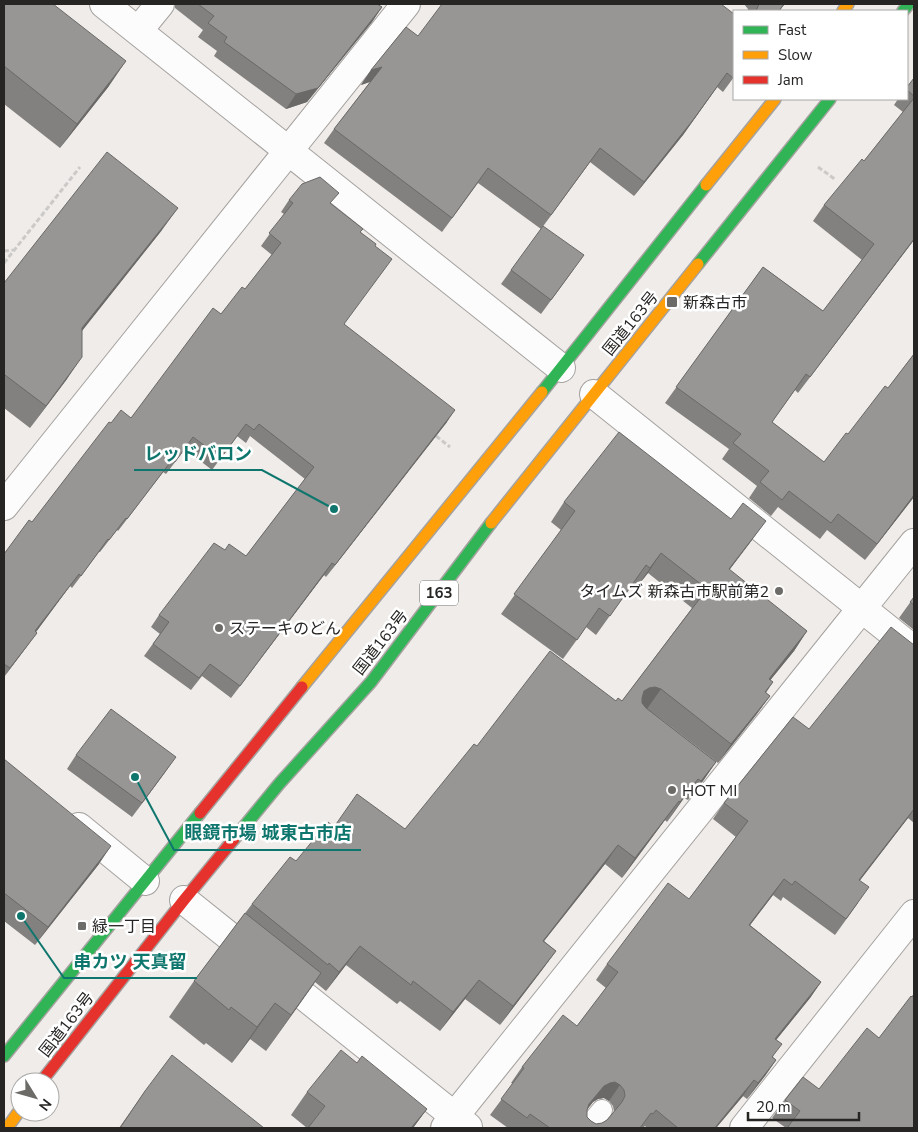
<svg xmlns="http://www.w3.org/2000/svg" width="918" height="1132" viewBox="0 0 918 1132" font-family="'Nunito Sans','Noto Sans JP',sans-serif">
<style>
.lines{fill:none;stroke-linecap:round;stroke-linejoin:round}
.lane-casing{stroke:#a5a2a0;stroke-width:22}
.street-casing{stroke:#a5a2a0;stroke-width:30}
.fast-casing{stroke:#a5a2a0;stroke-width:14}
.slow-casing{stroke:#a5a2a0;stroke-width:14}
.jam-casing{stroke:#a5a2a0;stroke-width:14}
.path{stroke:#cccac9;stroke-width:3;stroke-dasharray:5 2.5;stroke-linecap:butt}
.lane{stroke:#fdfcfc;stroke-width:20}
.street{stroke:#fdfcfc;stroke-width:28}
.fast{stroke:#30b455;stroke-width:11}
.slow{stroke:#ff9f0a;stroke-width:11}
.jam{stroke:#e5322d;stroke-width:11}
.wall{fill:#83817f;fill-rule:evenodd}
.shaded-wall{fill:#6a6968}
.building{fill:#989694;stroke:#6a6968;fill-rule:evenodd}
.poi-dot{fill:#6d6b68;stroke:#fff;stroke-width:2}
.labels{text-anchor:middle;stroke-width:5;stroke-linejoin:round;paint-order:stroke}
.shield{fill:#fff;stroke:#686665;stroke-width:1}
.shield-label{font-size:15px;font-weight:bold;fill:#272523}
.poi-label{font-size:16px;fill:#272523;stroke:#fff;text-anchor:start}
.street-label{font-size:16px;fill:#272523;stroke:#fff}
.leader{fill:none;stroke:#0f766e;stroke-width:2}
.callout-dot{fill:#0f766e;stroke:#fff;stroke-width:2}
.callout-label{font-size:18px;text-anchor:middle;font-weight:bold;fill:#0f766e;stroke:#fff;stroke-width:5;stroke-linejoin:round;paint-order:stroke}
</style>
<rect width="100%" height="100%" fill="#efece9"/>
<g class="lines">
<g class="lane-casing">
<path id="lane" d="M 587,1128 L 602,1110"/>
</g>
<g class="street-casing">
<path id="street" d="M 104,4 L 561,368
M 138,31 L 160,4
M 594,394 L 914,650
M 4,506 L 406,4
M 79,827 L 145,881
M 184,900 L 468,1127
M 445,1128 L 914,543
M 744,1128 L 914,914"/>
</g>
<g class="fast-casing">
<path id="fast" d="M 903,11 L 909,4
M 698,264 L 830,99
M 542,392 L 706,185
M 234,839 L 279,784 L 371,682 L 491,523
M 4,1056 L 200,813"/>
</g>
<g class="slow-casing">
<path id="slow" d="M 843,11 L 848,4
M 706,185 L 775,99
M 491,523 L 698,264
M 302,687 L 542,392
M 7,1128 L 20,1110"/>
</g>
<g class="jam-casing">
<path id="jam" d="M 200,813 L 302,687
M 41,1082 L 184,900 L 234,839"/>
</g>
<path class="path" d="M 818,167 L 836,180
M 4,251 L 13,250
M 4,263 L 80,167
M 436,436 L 450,447"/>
<use href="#lane" class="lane"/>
<use href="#street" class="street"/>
<use href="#fast" class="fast"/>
<use href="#slow" class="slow"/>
<use href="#jam" class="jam"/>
</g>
<path class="wall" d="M 4,4 L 109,86 L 60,148 L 4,104 Z
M 175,4 L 377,4 L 382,7 L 372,22 L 307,102 L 286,109 L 214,56 L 217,51 L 198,37 L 203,30 L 175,8 Z
M 744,4 L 785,4 L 779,11 L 748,11 L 748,9 Z
M 734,14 L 734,77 L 723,92 L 717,87 L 683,135 L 634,196 L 590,162 L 541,229 L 478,183 L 442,232 L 324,143 L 334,129 L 370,82 L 361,85 L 371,70 L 418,36 Z
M 914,78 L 914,240 L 798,393 L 795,390 L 772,422 L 824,462 L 888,388 L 914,354 L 914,497 L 865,560 L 827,530 L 820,539 L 778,507 L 771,516 L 749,498 L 757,486 L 722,459 L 729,449 L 665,403 L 763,267 L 823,311 L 862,260 L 813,221 L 824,205 L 864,161 L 903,112 L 894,105 L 898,99 L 907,99 L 907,87 Z
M 289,200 L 331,204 L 375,246 L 344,324 L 447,422 L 326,577 L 324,575 L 231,698 L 202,676 L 191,690 L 144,656 L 160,634 L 151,627 L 159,615 L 225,550 L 246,556 L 305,479 L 250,436 L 246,443 L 237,436 L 212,470 L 185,449 L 166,474 L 163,472 L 118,531 L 117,530 L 100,552 L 99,552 L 72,588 L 70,586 L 36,632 L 28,645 L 4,677 L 4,554 L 32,522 L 111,423 L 131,418 L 221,314 L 245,289 L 272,255 L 261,246 L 284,214 L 281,212 Z
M 162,230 L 82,330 L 67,379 L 30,428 L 4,408 L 4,283 Z
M 574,269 L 541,314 L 501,284 L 511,270 Z
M 564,502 L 752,540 L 729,570 L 807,631 L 794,651 L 770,680 L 773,682 L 766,693 L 770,696 L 756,715 L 718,763 L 647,708 L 716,762 L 703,781 L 688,800 L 684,798 L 667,822 L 665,820 L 622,878 L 605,864 L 544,941 L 556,951 L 542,970 L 500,1025 L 465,999 L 440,1031 L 400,1001 L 397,1004 L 346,965 L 326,991 L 315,982 L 314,984 L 266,1051 L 250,1039 L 232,1063 L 206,1043 L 204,1045 L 169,1017 L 194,981 L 252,904 L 296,861 L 334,827 L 405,829 L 477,746 L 616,701 L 622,701 L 692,608 L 648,573 L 636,588 L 632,585 L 596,635 L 586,627 L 563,659 L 501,614 L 561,530 L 551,522 Z
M 914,597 L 914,630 L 899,618 Z
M 914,645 L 914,823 L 908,818 L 860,880 L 858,903 L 835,935 L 783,897 L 781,901 L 773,895 L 750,925 L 821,982 L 810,998 L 776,1040 L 773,1057 L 776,1060 L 765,1076 L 747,1099 L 743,1096 L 716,1128 L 647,1128 L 645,1126 L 643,1128 L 508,1128 L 490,1115 L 513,1084 L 511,1083 L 522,1067 L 577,1026 L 606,988 L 596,980 L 607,964 L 689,899 L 736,837 L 713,819 L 724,803 L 809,729 ZM 604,1098 L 609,1101 L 613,1106 L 614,1112 L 607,1120 L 602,1123 L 596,1124 L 591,1121 L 587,1117 L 587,1110 L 593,1102 L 598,1099 Z
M 76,755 L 166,771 L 132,817 L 67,769 Z
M 4,759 L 99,864 L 35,945 L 4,921 Z
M 912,997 L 914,1128 L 786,1128 L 772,1118 L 785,1100 L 819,1089 L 879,1038 Z
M 357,1063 L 427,1109 L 413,1128 L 307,1128 L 291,1115 L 307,1092 Z
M 145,1091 L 264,1128 L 119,1128 Z"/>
<path class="shaded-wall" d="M 382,7 L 372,22 L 307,102 L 286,109 L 296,94 Z
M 126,61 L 109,86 L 60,148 L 77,124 Z
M 382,67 L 372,81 L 361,85 L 371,70 Z
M 727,73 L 683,135 L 634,196 L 644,182 Z
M 600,148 L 590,162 L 541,229 L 551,215 Z
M 178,208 L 162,230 L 67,350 L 82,328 Z
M 914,239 L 914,240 L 798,393 L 810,377 Z
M 82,357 L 67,379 L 30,428 L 46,406 Z
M 455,410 L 447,422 L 326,577 L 335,565 Z
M 914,495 L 914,497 L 865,560 L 877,544 Z
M 766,521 L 752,540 L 715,589 L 729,569 Z
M 661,553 L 648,573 L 636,588 L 650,568 Z
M 332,563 L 324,575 L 231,698 L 240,686 Z
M 79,574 L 70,586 L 27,644 L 35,631 Z
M 807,631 L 794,651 L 755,699 L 769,679 Z
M 37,633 L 4,677 L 10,668 Z
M 655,687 L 661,689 L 647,709 L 631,710 L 644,691 L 649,688 Z
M 770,696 L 756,715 L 718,763 L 731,744 Z
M 176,757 L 166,771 L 132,817 L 142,803 Z
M 716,762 L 703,781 L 688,800 L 701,781 Z
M 698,779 L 684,798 L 667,822 L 680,802 Z
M 679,801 L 665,820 L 622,878 L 635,858 Z
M 914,809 L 908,818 L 848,896 L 859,880 Z
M 618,845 L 605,864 L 529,960 L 543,941 Z
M 111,846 L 99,864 L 35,945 L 48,927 Z
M 784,879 L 773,895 L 738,941 L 749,925 Z
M 360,946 L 346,965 L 326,991 L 339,972 Z
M 556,951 L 542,970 L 500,1025 L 513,1006 Z
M 321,973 L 296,1009 L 266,1051 L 291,1015 Z
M 479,980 L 465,999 L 440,1031 L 453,1012 Z
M 821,982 L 810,998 L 764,1055 L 775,1039 Z
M 275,1003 L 250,1039 L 232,1063 L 257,1027 Z
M 776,1060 L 765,1076 L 747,1099 L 758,1083 Z
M 754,1080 L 743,1096 L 716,1128 L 715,1128 Z
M 615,1082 L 620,1085 L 609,1101 L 604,1098 L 598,1099 L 593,1102 L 578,1120 L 589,1104 L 604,1086 L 610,1083 Z
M 427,1109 L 413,1128 L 411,1128 Z"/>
<path class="building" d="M 4,4 L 53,4 L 126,61 L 77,124 L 4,66 Z
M 198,4 L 377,4 L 382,7 L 318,88 L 296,94 L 224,42 L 227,37 L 208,23 L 214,16 Z
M 442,4 L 721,4 L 734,14 L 734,76 L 733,78 L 727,73 L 693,120 L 644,182 L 600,148 L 551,215 L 488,168 L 452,218 L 334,129 L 382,67 L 371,70 L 406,27 L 418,36 Z
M 759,4 L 784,4 L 779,11 L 756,11 Z
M 914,78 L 914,96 L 907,90 L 907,87 Z
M 914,98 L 914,239 L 810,377 L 806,374 L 772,422 L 824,462 L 846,433 L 848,434 L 885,386 L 888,388 L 914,354 L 914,495 L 877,544 L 838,514 L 831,523 L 789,491 L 782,500 L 760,482 L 769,471 L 733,443 L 741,434 L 676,387 L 763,267 L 823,311 L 874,244 L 824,205 L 862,159 L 864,161 Z
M 107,152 L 178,208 L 82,328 L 82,357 L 46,406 L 5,375 L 4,377 L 4,283 Z
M 320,177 L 339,193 L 330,203 L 363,229 L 360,232 L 376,244 L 375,246 L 392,259 L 344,324 L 455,410 L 335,565 L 332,563 L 240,686 L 210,664 L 199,678 L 153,644 L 169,622 L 159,615 L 214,543 L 225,550 L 229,544 L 246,556 L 314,467 L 259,424 L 254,430 L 246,424 L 221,458 L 193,437 L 175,462 L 172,460 L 127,519 L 126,518 L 109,540 L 108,539 L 81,576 L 79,574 L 35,631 L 37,633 L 10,668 L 4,664 L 4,554 L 29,520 L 32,522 L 109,422 L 111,423 L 121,410 L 131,418 L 213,308 L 221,314 L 242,287 L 245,289 L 281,243 L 269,233 L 293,203 L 289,200 L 302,184 Z
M 543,226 L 584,255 L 551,300 L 511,270 Z
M 619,432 L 731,519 L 743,503 L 766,521 L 729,569 L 807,631 L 769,679 L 773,682 L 765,692 L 770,696 L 731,744 L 661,689 L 655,687 L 649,688 L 644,691 L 642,698 L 642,703 L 646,708 L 716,762 L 701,781 L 698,779 L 680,802 L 679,801 L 635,858 L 618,845 L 543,941 L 556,951 L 513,1006 L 479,980 L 453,1012 L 413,981 L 411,985 L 360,946 L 339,972 L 329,963 L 328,965 L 252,904 L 290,857 L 296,861 L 328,822 L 334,827 L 357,794 L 405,829 L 474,744 L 477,746 L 550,651 L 616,701 L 618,698 L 622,701 L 707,589 L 661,553 L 650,568 L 646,565 L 610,616 L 599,608 L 577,640 L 514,594 L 575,511 L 564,502 Z
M 914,597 L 914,605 L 910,602 Z
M 891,627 L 914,645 L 914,809 L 859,880 L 869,887 L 846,919 L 795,881 L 792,885 L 784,879 L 749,925 L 821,982 L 775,1039 L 782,1044 L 772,1057 L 776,1060 L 758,1083 L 754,1080 L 718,1124 L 715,1128 L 678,1128 L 656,1110 L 653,1114 L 651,1113 L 640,1128 L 550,1128 L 530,1114 L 527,1118 L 501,1099 L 524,1068 L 522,1067 L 563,1015 L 577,1026 L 618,972 L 607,964 L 668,883 L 689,899 L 748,821 L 724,803 L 793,717 L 809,729 ZM 615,1082 L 620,1085 L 624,1090 L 625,1096 L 622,1102 L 607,1120 L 602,1123 L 596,1124 L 591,1121 L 587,1117 L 587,1110 L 589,1104 L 604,1086 L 610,1083 Z
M 111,709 L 176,757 L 142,803 L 76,755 Z
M 4,759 L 111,846 L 48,927 L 4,893 Z
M 245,913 L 321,973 L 291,1015 L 275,1003 L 257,1027 L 231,1007 L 229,1010 L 194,981 Z
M 914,994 L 914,1128 L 787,1128 L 800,1111 L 785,1100 L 803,1077 L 819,1089 L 867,1028 L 879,1038 L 911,996 L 912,997 Z
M 341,1050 L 357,1063 L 362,1056 L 427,1109 L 411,1128 L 308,1128 L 325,1106 L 307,1092 Z
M 172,1055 L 264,1128 L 120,1128 L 145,1091 Z"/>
<g class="poi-dot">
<rect x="666" y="296" width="12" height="12" rx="2.5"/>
<circle cx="779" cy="591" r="5"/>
<circle cx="219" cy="628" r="5"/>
<circle cx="672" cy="790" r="5"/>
<rect x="77" y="921" width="10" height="10" rx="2.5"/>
</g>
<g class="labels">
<rect class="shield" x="420" y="580.5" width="38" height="25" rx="4"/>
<g class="shield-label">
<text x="439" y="598">163</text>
</g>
<g class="poi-label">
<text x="683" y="308">新森古市</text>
<text x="769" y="597" text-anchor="end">タイムズ 新森古市駅前第2</text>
<text x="229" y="634">ステーキのどん</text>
<text x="682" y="796">HOT MI</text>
<text x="92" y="932">緑一丁目</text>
</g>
<g class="street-label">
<text transform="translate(630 323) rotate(-51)" y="6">国道163号</text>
<text transform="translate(380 642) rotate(-52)" y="6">国道163号</text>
<text transform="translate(66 1024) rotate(-52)" y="6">国道163号</text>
</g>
</g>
<path class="leader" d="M334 509L262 470H134M135 777L174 850H361M21 916L64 978H197"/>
<g class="callout-dot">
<circle cx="334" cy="509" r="5"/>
<circle cx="135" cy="777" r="5"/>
<circle cx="21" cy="916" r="5"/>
</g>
<g class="callout-label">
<text x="198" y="460">レッドバロン</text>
<text x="268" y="839">眼鏡市場 城東古市店</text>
<text x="130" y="968">串カツ 天真留</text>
</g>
<rect width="918" height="1132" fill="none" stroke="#272523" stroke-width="10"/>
<rect x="733" y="10" width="175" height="90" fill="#ffffff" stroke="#a9a8a7"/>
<rect x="743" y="26" width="25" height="8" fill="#30b455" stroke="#a9a8a7"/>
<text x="778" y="35" font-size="15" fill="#272523">Fast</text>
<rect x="743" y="51" width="25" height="8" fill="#ff9f0a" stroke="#a9a8a7"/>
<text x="778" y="60" font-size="15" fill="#272523">Slow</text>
<rect x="743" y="76" width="25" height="8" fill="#e5322d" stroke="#a9a8a7"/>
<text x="778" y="85" font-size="15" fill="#272523">Jam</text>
<g transform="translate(35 1097) rotate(127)"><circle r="24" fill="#ffffff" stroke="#a9a8a7"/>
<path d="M0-4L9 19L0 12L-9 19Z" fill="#6d6b68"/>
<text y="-8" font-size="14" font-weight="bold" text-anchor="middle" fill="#272523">N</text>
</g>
<path d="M748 1112v8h111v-8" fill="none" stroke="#272523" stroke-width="2.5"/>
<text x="756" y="1112" font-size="15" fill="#272523" stroke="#ffffff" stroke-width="4" paint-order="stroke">20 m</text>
</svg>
